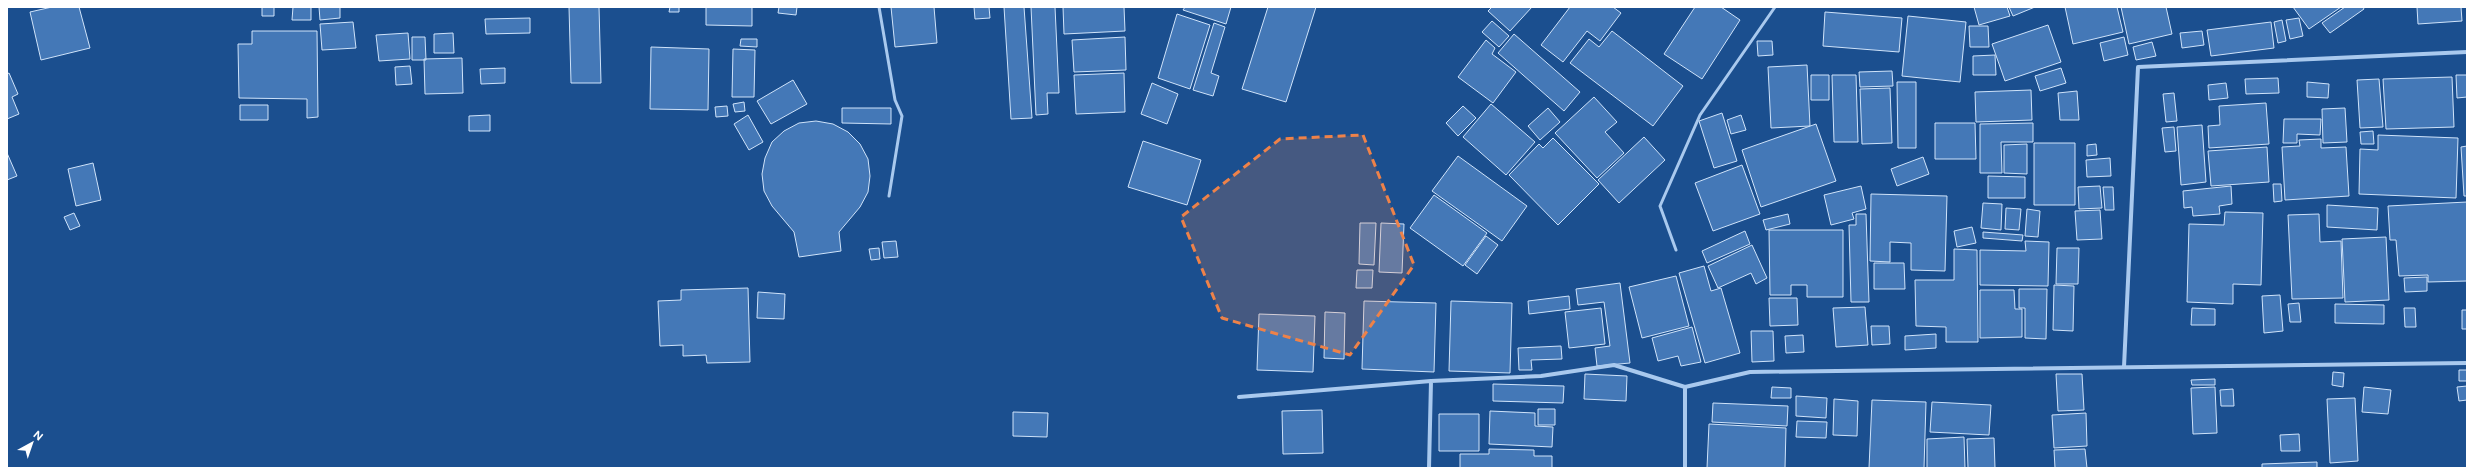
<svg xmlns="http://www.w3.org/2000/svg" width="2474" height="475" viewBox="0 0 2474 475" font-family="Figtree,sans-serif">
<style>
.building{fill:#4478b7;stroke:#cfe3fa}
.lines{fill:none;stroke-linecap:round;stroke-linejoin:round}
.lane{stroke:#a9c9ee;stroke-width:3}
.street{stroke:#a9c9ee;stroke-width:4}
.marked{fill:#ee8249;fill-opacity:0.2;stroke:#ee8249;stroke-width:3;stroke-dasharray:8 5;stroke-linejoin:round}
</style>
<rect width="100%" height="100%" fill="#1b4f8f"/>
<path class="building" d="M 52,7 L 79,7 L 90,48 L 41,60 L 30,12 Z
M 262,7 L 274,7 L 274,16 L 262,16 Z
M 293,7 L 311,7 L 311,20 L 292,20 Z
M 319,7 L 340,7 L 340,18 L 320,20 Z
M 569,7 L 599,7 L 601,83 L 571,83 Z
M 670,7 L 679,7 L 679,12 L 669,12 Z
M 706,7 L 752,7 L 752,26 L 706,25 Z
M 779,7 L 797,7 L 796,15 L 778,13 Z
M 891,7 L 934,7 L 937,43 L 895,47 Z
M 974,7 L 989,7 L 990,18 L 975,19 Z
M 1004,7 L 1024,7 L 1032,118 L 1011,119 Z
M 1031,7 L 1055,7 L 1059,93 L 1047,93 L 1048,114 L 1036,115 Z
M 1063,7 L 1124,7 L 1125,31 L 1064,34 Z
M 1185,7 L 1231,7 L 1226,24 L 1183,10 Z
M 1268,7 L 1316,7 L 1286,102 L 1242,89 Z
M 1492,7 L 1532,7 L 1510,31 L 1488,11 Z
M 1570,7 L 1613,7 L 1621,13 L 1600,41 L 1587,31 L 1563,62 L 1541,45 Z
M 1695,7 L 1721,7 L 1740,20 L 1702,79 L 1664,54 Z
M 1974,7 L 2007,7 L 2010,16 L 1979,25 Z
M 2009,7 L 2035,7 L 2013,16 Z
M 2065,7 L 2117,7 L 2123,32 L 2073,44 Z
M 2121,7 L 2166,7 L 2172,34 L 2129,44 Z
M 2293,7 L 2341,7 L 2309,29 Z
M 2345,7 L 2363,7 L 2364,9 L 2330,33 L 2322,23 Z
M 2417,7 L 2461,7 L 2462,21 L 2418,24 Z
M 1825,12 L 1902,18 L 1899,52 L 1823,46 Z
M 1177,14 L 1210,25 L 1190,89 L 1158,78 Z
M 1908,16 L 1966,22 L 1960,82 L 1902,76 Z
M 530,18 L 530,33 L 486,34 L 485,19 Z
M 2299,18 L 2303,36 L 2290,39 L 2286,20 Z
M 2282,20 L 2286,41 L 2278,43 L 2274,22 Z
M 1492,21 L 1509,36 L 1499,47 L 1482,32 Z
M 353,22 L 356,48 L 322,50 L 320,24 Z
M 2271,22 L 2274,48 L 2211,56 L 2207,30 Z
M 1214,23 L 1225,27 L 1211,73 L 1219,76 L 1213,96 L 1193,90 Z
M 2048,25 L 2061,62 L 2005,81 L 1992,44 Z
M 1969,26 L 1988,26 L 1989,47 L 1970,47 Z
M 252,31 L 317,31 L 318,117 L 307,118 L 307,99 L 239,98 L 238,44 L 252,44 Z
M 1612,31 L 1683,86 L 1653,126 L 1570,63 L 1589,39 L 1599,47 Z
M 2202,31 L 2204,45 L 2182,48 L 2180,33 Z
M 408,33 L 410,59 L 379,61 L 376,35 Z
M 453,33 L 454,53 L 434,53 L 434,34 Z
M 1514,34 L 1580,92 L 1564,111 L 1498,53 Z
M 412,37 L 425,37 L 426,60 L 412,60 Z
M 1125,37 L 1126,70 L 1074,72 L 1072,40 Z
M 2124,37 L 2128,55 L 2104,61 L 2100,43 Z
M 741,39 L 757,39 L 757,47 L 740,46 Z
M 1486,40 L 1495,48 L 1492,54 L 1516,72 L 1493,103 L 1458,77 Z
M 1757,41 L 1772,41 L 1773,55 L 1758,56 Z
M 2152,42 L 2156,56 L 2136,60 L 2133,47 Z
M 651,47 L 709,49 L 708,110 L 650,109 Z
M 733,49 L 755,50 L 754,97 L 732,97 Z
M 1995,55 L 1996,75 L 1973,75 L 1973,56 Z
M 462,58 L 463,93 L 425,94 L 424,59 Z
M 1807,65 L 1810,126 L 1771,128 L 1768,67 Z
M 410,66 L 412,84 L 396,85 L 395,67 Z
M 505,68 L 505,83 L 481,84 L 480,69 Z
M 2061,68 L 2066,83 L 2040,91 L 2035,76 Z
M 1892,71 L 1893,86 L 1860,87 L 1859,72 Z
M 9,73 L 18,94 L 12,97 L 19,114 L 7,119 L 7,74 Z
M 1124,73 L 1125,112 L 1076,114 L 1074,75 Z
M 1811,75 L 1829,75 L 1829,100 L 1811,100 Z
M 1832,75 L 1856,75 L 1858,142 L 1834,142 Z
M 2456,75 L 2467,75 L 2467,97 L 2457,98 Z
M 2452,77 L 2454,127 L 2386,129 L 2383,79 Z
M 2278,78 L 2279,93 L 2246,94 L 2245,79 Z
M 2379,79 L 2383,127 L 2360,128 L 2357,80 Z
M 793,80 L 807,104 L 771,124 L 757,101 Z
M 1897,82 L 1916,82 L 1916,148 L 1898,148 Z
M 2307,82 L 2329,84 L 2328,98 L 2307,97 Z
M 1152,83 L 1178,94 L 1167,124 L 1141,114 Z
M 2226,83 L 2228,98 L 2209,100 L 2208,85 Z
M 1890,88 L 1892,143 L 1862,144 L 1860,89 Z
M 2031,90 L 2032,120 L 1976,122 L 1975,92 Z
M 2077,91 L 2079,120 L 2060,120 L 2058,93 Z
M 2174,93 L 2177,121 L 2166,122 L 2163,94 Z
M 1594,97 L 1617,122 L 1605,132 L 1624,153 L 1597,178 L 1555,133 Z
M 744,102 L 745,111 L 735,112 L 733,104 Z
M 2266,103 L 2269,144 L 2209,148 L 2208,126 L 2220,125 L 2219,106 Z
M 1491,104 L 1535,142 L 1506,175 L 1463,137 Z
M 240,105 L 268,105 L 268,120 L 240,120 Z
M 727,106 L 728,116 L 716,117 L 715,107 Z
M 1463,106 L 1476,118 L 1458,136 L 1446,123 Z
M 842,108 L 891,108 L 891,124 L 842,123 Z
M 1548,108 L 1560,122 L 1540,140 L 1528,126 Z
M 2345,108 L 2347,142 L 2323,143 L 2322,109 Z
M 1722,113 L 1737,161 L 1714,168 L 1699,121 Z
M 490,115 L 490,131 L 469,131 L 469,116 Z
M 748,115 L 763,142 L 749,150 L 734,124 Z
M 1741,115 L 1746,130 L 1731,134 L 1727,120 Z
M 2284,119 L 2321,119 L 2320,135 L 2297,134 L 2297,143 L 2283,143 Z
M 816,121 L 833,124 L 848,132 L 860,144 L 868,159 L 870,176 L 868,192 L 860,207 L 839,232 L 841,251 L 799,257 L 794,232 L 772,206 L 764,191 L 762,174 L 765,158 L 772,142 L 784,131 L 799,123 Z
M 1935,123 L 1975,123 L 1976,159 L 1935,159 Z
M 2033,123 L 2033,142 L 2001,142 L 2002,173 L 1980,173 L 1980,124 Z
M 1816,124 L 1836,181 L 1761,207 L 1742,150 Z
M 2202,125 L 2206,182 L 2181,185 L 2177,127 Z
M 2174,127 L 2176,151 L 2165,152 L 2162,128 Z
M 2373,131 L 2374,144 L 2361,144 L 2360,132 Z
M 2378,135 L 2458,138 L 2456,198 L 2359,194 L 2360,149 L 2378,150 Z
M 1644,137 L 1665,160 L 1619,203 L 1598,180 Z
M 1553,138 L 1599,184 L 1558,225 L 1509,175 L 1539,144 L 1543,148 Z
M 2321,139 L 2321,148 L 2346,147 L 2349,196 L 2285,200 L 2282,147 L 2300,146 L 2299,140 Z
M 1143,141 L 1201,160 L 1187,205 L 1128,187 Z
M 2034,143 L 2075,143 L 2075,205 L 2034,205 Z
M 2027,144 L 2027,174 L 2004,173 L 2004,145 Z
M 2096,144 L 2097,155 L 2087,156 L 2087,145 Z
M 2467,146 L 2467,196 L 2464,196 L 2461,147 Z
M 2267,147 L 2269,182 L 2211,186 L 2208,151 Z
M 7,153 L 17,176 L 7,180 Z
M 1458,156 L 1527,206 L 1502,241 L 1432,191 Z
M 1923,157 L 1929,174 L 1897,186 L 1891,169 Z
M 2110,158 L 2111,176 L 2087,177 L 2086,160 Z
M 93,163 L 101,200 L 76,206 L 68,169 Z
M 1742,165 L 1760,214 L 1713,231 L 1695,183 Z
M 1988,176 L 2025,177 L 2025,198 L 1988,198 Z
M 2273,184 L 2281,184 L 2282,201 L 2274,202 Z
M 1861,186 L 1866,209 L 1852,213 L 1854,219 L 1831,225 L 1824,195 Z
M 2100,186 L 2102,208 L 2079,209 L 2078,187 Z
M 2231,186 L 2232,204 L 2219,206 L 2220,214 L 2193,216 L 2192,207 L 2184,208 L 2183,191 Z
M 2103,187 L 2113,187 L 2114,210 L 2105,210 Z
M 1871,194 L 1947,196 L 1945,271 L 1911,270 L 1911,243 L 1890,242 L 1890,262 L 1870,261 Z
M 1434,195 L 1487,233 L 1463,266 L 1410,228 Z
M 2467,202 L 2467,281 L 2428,282 L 2428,275 L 2399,276 L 2396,240 L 2390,240 L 2388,206 Z
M 1983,203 L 2002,204 L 2001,230 L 1981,228 Z
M 2327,205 L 2378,208 L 2377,230 L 2327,227 Z
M 2006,208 L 2021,209 L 2019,230 L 2005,229 Z
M 2027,209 L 2040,211 L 2038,237 L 2025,236 Z
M 2100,210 L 2102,239 L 2077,240 L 2075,211 Z
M 2225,212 L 2263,213 L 2261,285 L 2233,284 L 2233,304 L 2187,302 L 2189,224 L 2224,225 Z
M 74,213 L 80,226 L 70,230 L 64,217 Z
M 1788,214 L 1790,224 L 1766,230 L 1763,220 Z
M 1856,214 L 1866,214 L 1869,302 L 1851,302 L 1849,225 L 1856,225 Z
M 2319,214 L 2320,242 L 2341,241 L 2343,298 L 2292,299 L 2288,215 Z
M 1360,223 L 1376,223 L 1374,265 L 1359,264 Z
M 1381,223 L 1404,224 L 1402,273 L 1379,272 Z
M 1972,227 L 1976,243 L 1957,247 L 1954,231 Z
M 1769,230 L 1843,230 L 1843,297 L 1807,297 L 1807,285 L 1791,285 L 1791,295 L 1770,295 Z
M 1745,231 L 1750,244 L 1707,263 L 1702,251 Z
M 1983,232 L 2023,235 L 2022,241 L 1983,238 Z
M 1486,236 L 1498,245 L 1477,274 L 1465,265 Z
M 2386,237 L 2389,300 L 2345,302 L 2342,239 Z
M 896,241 L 898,257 L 884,258 L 882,242 Z
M 2025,241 L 2049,242 L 2048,286 L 1980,285 L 1980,250 L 2026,251 Z
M 1752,245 L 1767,278 L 1756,284 L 1751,273 L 1718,288 L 1708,266 Z
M 879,248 L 880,259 L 871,260 L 869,249 Z
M 2057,248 L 2079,248 L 2078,284 L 2056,284 Z
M 1954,249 L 1977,250 L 1978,342 L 1946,342 L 1946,327 L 1916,326 L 1915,280 L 1954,280 Z
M 1874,263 L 1904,263 L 1905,289 L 1874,289 Z
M 1704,266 L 1711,291 L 1721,288 L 1740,353 L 1705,363 L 1679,273 Z
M 1357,270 L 1373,270 L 1372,288 L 1356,288 Z
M 1676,276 L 1689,326 L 1642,338 L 1629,287 Z
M 2427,277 L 2427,291 L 2405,292 L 2404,278 Z
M 1620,283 L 1630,363 L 1597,366 L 1595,348 L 1610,346 L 1604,302 L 1578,305 L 1576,289 Z
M 2054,285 L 2074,286 L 2073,331 L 2053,330 Z
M 748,288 L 750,362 L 707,363 L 706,355 L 683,356 L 683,345 L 660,346 L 658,301 L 681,300 L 681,290 Z
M 2019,289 L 2047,289 L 2046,339 L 2025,338 L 2025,308 L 2019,308 Z
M 1980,290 L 2014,290 L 2015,309 L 2022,309 L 2022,337 L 1980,338 Z
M 758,292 L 785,294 L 784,319 L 757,318 Z
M 2280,295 L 2283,331 L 2264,333 L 2262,296 Z
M 1569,296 L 1570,309 L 1529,314 L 1528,301 Z
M 1769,298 L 1797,298 L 1798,325 L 1770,326 Z
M 1364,301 L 1436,303 L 1434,372 L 1362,369 Z
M 1451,301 L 1512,303 L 1510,373 L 1449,371 Z
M 2299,303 L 2301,322 L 2290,322 L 2288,304 Z
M 2335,304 L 2384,305 L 2384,324 L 2335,323 Z
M 1865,307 L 1868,345 L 1836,347 L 1833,308 Z
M 1601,308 L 1605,344 L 1569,348 L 1565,312 Z
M 2192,308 L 2215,309 L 2215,325 L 2191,325 Z
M 2404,308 L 2415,308 L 2416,327 L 2405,327 Z
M 2462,310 L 2467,310 L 2467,329 L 2462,329 Z
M 1325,312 L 1345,313 L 1344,359 L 1324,358 Z
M 1259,314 L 1315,316 L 1313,372 L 1257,370 Z
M 1871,326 L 1889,326 L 1890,344 L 1872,345 Z
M 1692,327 L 1701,362 L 1681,366 L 1678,356 L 1658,361 L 1652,338 Z
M 1751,331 L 1773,331 L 1774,361 L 1752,362 Z
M 1936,334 L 1936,348 L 1905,350 L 1905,336 Z
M 1803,335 L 1804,352 L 1786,353 L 1785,336 Z
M 1561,346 L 1562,359 L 1531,360 L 1532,370 L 1519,370 L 1518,348 Z
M 2459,370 L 2467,370 L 2467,381 L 2459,381 Z
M 2333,372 L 2344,373 L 2343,387 L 2332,385 Z
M 1585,374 L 1627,376 L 1626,401 L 1584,399 Z
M 2056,374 L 2082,374 L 2084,410 L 2058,411 Z
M 2215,379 L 2215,385 L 2192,385 L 2191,380 Z
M 1493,384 L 1564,386 L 1563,403 L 1493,401 Z
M 2467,386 L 2467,400 L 2459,401 L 2457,387 Z
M 1772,387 L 1791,388 L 1791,398 L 1771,398 Z
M 2215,387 L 2217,433 L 2193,434 L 2191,388 Z
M 2364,387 L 2391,390 L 2388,414 L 2362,412 Z
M 2233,389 L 2234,406 L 2221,406 L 2220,390 Z
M 1796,396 L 1827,398 L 1826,418 L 1796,416 Z
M 2355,398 L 2358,461 L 2330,463 L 2327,399 Z
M 1834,399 L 1858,401 L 1857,436 L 1833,435 Z
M 1872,400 L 1926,402 L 1924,468 L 1869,468 Z
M 1932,402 L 1991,405 L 1989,435 L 1930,432 Z
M 1713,403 L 1788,406 L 1787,426 L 1712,422 Z
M 1538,409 L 1555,409 L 1555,425 L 1538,425 Z
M 1322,410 L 1323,453 L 1283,454 L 1282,411 Z
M 1490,411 L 1535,413 L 1535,426 L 1553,427 L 1552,447 L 1489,444 Z
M 1013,412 L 1048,413 L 1047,437 L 1013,436 Z
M 2086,413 L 2087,446 L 2054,448 L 2052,415 Z
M 1439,414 L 1479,414 L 1479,451 L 1439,451 Z
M 1797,421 L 1827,422 L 1826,438 L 1796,437 Z
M 1709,424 L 1786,428 L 1785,468 L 1707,468 Z
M 2299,434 L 2300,451 L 2281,451 L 2280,435 Z
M 1964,437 L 1965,468 L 1927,468 L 1927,439 Z
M 1994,438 L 1995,468 L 1968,468 L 1967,439 Z
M 1489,449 L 1534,450 L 1534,456 L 1552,456 L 1552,468 L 1460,468 L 1460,454 L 1489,454 Z
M 2085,449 L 2087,468 L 2055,468 L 2054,450 Z
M 2317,462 L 2317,468 L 2262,468 L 2262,464 Z"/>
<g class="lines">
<path class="lane" d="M 879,7 L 895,100 L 902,116 L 889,196
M 1676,250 L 1660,206 L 1700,115 L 1775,7"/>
<path class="street" d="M 2124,367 L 2138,67 L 2467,52
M 1239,397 L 1431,381 L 1541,376 L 1614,365 L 1685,387 L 1750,372 L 2467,363
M 1429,468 L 1431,381
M 1685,468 L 1685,387"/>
</g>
<path class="marked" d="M 1363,135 L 1414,265 L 1350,355 L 1222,318 L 1181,217 L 1280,139 Z"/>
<rect width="2474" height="475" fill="none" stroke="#ffffff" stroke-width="16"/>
<g transform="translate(32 443) rotate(40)" stroke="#1b4f8f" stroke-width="3" paint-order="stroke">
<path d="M0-3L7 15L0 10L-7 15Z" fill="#ffffff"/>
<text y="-6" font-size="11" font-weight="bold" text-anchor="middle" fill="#ffffff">N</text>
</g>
</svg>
